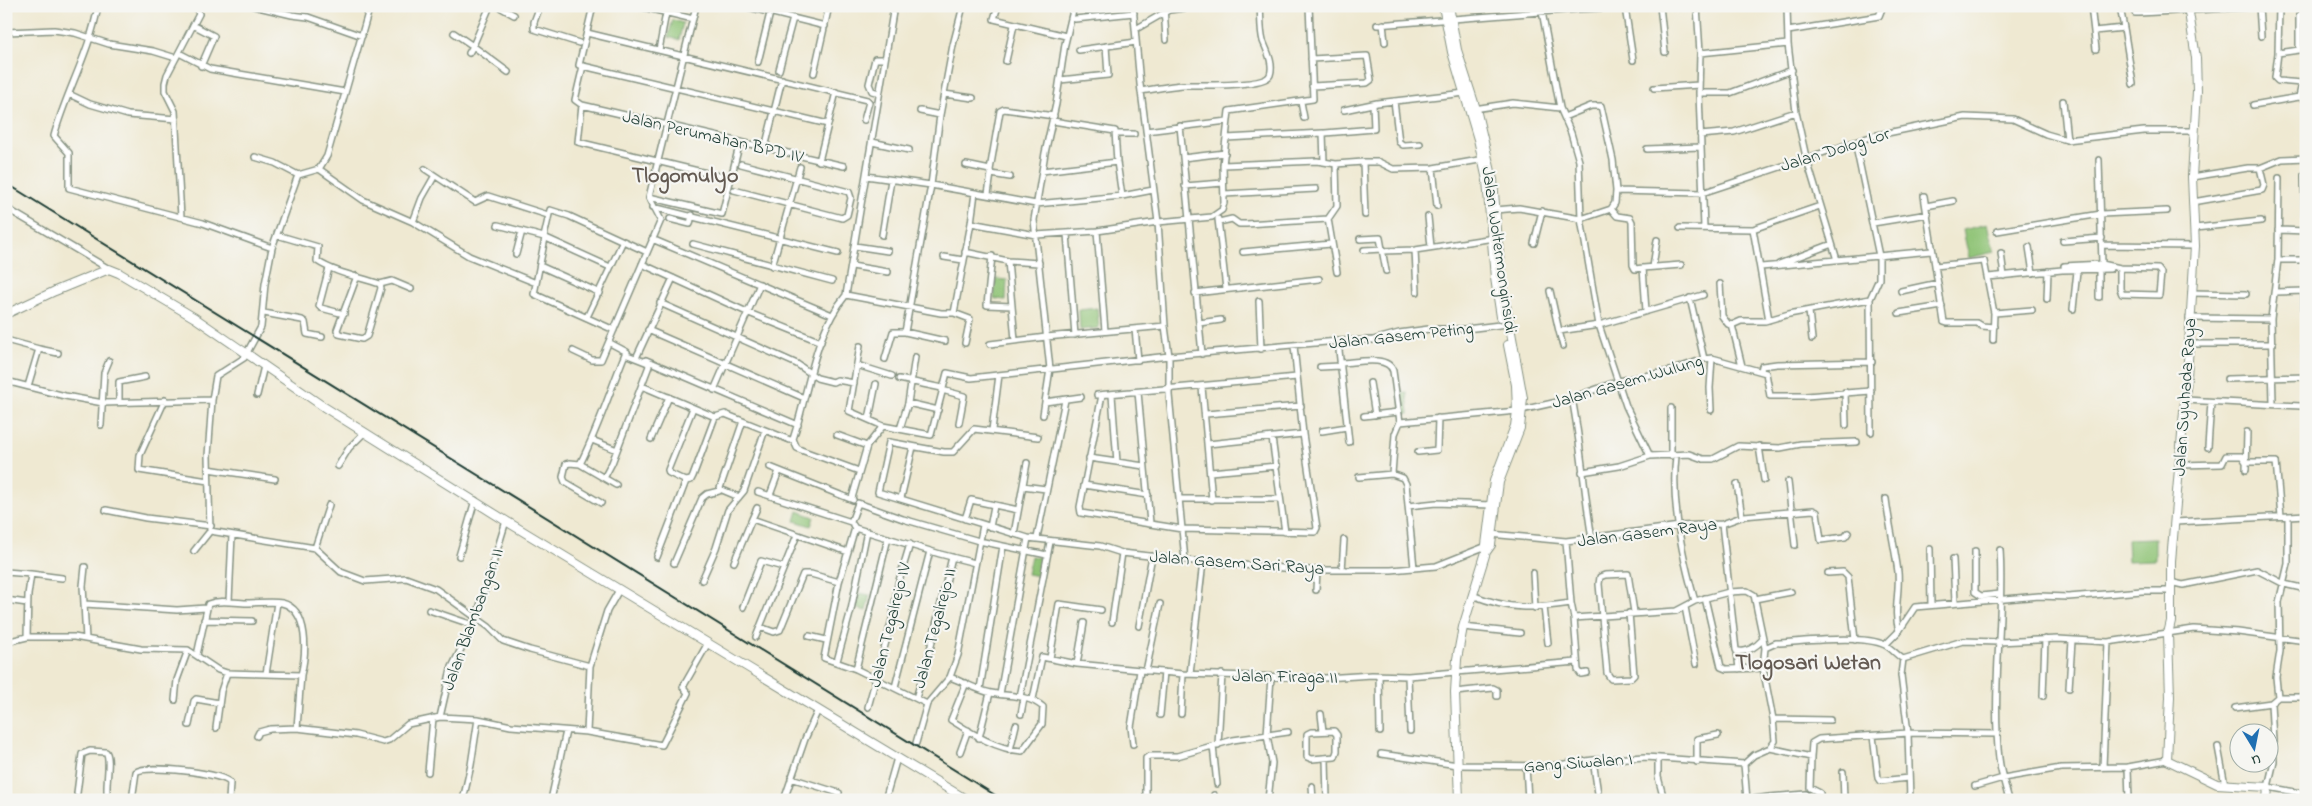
<svg xmlns="http://www.w3.org/2000/svg" width="2312" height="806" viewBox="0 0 2312 806" font-family="'Indie Flower',sans-serif">
<style>
.green{fill:#8ec375;stroke:#568054}
.lines{fill:none;stroke-linecap:round;stroke-linejoin:round}
.street-casing{stroke:#879383;stroke-width:8}
.secondary-casing{stroke:#879383;stroke-width:10}
.street{stroke:#fff;stroke-width:5}
.secondary{stroke:#fff;stroke-width:8}
.rail{stroke:#1f3d34;stroke-width:2}
.labels{text-anchor:middle;stroke-width:4.5;stroke-linejoin:round;paint-order:stroke}
.street-label{font-size:18px;fill:#1f3d34;stroke:#f6f6f2}
.district-label{font-size:22px;font-weight:bold;fill:#645b53;stroke:#f6f6f2}
</style>
<rect width="100%" height="100%" fill="#f6f6f2"/>
<filter id="ink" filterUnits="userSpaceOnUse"><feTurbulence type="fractalNoise" baseFrequency=".02" numOctaves="2"/><feDisplacementMap in="SourceGraphic" scale="10" xChannelSelector="R" yChannelSelector="G"/><feConvolveMatrix kernelMatrix="1 2 1 2 8 2 1 2 1" color-interpolation-filters="sRGB"/></filter>
<filter id="wash" filterUnits="userSpaceOnUse"><feTurbulence type="fractalNoise" baseFrequency=".0096" numOctaves="4" result="noise"/><feDisplacementMap in="SourceGraphic" scale="20" xChannelSelector="R" yChannelSelector="G"/><feGaussianBlur stdDeviation="1.12" result="paint"/><feColorMatrix in="noise" values="0 0 0 0 0 0 0 0 0 0 0 0 0 0 0 0 0 1.4 0 .05"/><feComposite in="paint" operator="in"/></filter>
<g filter="url(#wash)">
<rect width="100%" height="100%" fill="#efe9d2"/>
<path class="green" d="M 673,20 L 683,23 L 679,40 L 668,37 Z
M 1987,224 L 1994,252 L 1969,258 L 1963,230 Z
M 996,279 L 1007,280 L 1006,300 L 994,299 Z
M 1097,308 L 1099,328 L 1080,330 L 1079,310 Z
M 1400,393 L 1407,393 L 1409,414 L 1401,415 Z
M 798,511 L 814,517 L 811,526 L 795,521 Z
M 2155,538 L 2155,560 L 2128,561 L 2127,539 Z
M 1031,556 L 1042,558 L 1038,576 L 1027,574 Z
M 859,593 L 870,595 L 866,611 L 856,608 Z"/>
</g>
<g filter="url(#ink)">
<g class="lines">
<g class="street-casing">
<path id="street" d="M 98,6 C 90,52 66,92 54,136 L 69,153 L 69,188 L 203,223 L 272,248
M 254,6 L 292,15 L 308,17 L 362,36
M 370,6 L 327,156 L 319,169 L 298,175 L 272,248 L 265,284 L 261,327 L 244,358 L 216,376 L 212,400 L 208,456 L 210,531 L 315,548 L 341,572 L 365,581 L 406,578 L 436,589 L 489,627 L 503,641 L 530,650 L 590,666
M 490,6 L 473,46 L 508,72
M 498,6 L 514,15
M 540,6 L 534,22 L 534,29 L 579,43
M 593,6 L 579,65 L 828,124
M 639,6 L 693,19
M 744,6 L 825,26
M 956,6 L 963,8
M 998,6 L 994,19 L 1066,36
M 1074,6 L 1065,44 L 1056,104 L 1045,153 L 1034,220 L 1050,369 L 1045,402 L 1081,397
M 1133,6 L 1140,84 L 1158,222 L 1165,326 L 1169,356 L 1169,395 L 1185,560
M 1164,6 L 1166,40
M 1541,6 L 1560,108 L 1571,133 L 1579,161 L 1581,219 L 1599,325 L 1626,406 L 1650,456
M 1660,6 L 1665,52
M 1697,6 L 1700,53 L 1699,93 L 1704,228
M 1787,6 L 1788,44 L 1796,112 L 1806,157 L 1837,260
M 2091,6 L 2096,49
M 2259,6 L 2261,36
M 2279,6 L 2278,53 L 2275,78 L 2278,81 L 2302,83 L 2299,97
M 2304,6 L 2306,7
M 1625,7 L 1633,60
M 2120,9 L 2132,8 L 2135,13 L 2139,13 L 2267,6
M 1075,19 L 1134,13
M 1383,24 L 1385,42
M 193,25 L 214,36 L 201,66
M 1377,25 L 1579,9 L 1643,6
M 2124,28 L 2133,84
M 1136,29 L 1169,10 L 1200,6
M 1788,31 L 1879,16 L 1883,6
M 2094,31 L 2124,28 L 2120,7
M 6,32 L 54,30 L 75,33 L 109,44 L 153,51 L 176,58
M 454,33 L 473,46 L 469,53
M 587,33 L 867,100 L 869,102 L 864,120
M 659,50 L 666,13
M 1079,50 L 1136,42
M 179,53 L 210,69 L 345,92
M 1700,53 L 1788,44
M 2278,53 L 2299,50 L 2299,15 L 2306,12
M 1311,59 L 1367,56 L 1371,80 L 1367,83 L 1312,86
M 1006,61 L 1014,25
M 758,62 L 770,13
M 583,66 L 575,100 L 582,105 L 844,166
M 779,70 L 793,18
M 814,73 L 829,6
M 1060,80 L 1108,75 L 1106,46
M 1654,88 L 1699,85
M 1141,91 C 1155,89 1169,86 1183,85 C 1197,85 1265,87 1270,75 C 1274,64 1267,51 1263,41 C 1260,30 1261,17 1260,6
M 879,93 L 872,91 L 869,84 L 875,59 L 885,59
M 1699,93 L 1730,93 L 1792,70
M 69,94 L 90,104 L 128,115 L 176,119
M 944,94 L 973,98
M 1394,101 L 1399,142 L 1403,145 L 1420,144
M 2063,101 L 2067,140
M 1301,102 L 1304,118
M 582,105 L 578,142 L 731,179
M 2253,105 L 2299,97 L 2306,99
M 1474,109 L 1513,103 L 1560,108
M 1344,110 L 1377,103 L 1465,93
M 940,115 L 953,45 L 963,6
M 1053,121 L 1115,131 L 1117,162 L 1122,196
M 1180,126 L 1202,354
M 1146,131 L 1227,121
M 1325,133 L 1374,129 L 1373,104
M 1116,134 L 1134,134
M 1700,135 L 1734,132 L 1796,112
M 1226,138 L 1323,133 L 1324,162
M 872,142 L 909,150
M 765,148 L 782,79
M 1647,149 L 1700,147
M 255,157 L 275,163 L 298,175
M 1183,158 L 1225,153
M 2099,160 L 2102,264 L 2120,268 L 2158,269 L 2161,273 L 2159,295 L 2122,294 L 2120,289 L 2120,268
M 819,161 L 836,92
M 1363,162 L 1365,215
M 1336,164 L 1337,206 L 1328,219 L 1337,272
M 966,165 L 990,170
M 1223,165 L 1317,161 L 1336,164 L 1363,162 L 1379,162 L 1393,169 L 1433,168 L 1485,159
M 1433,168 L 1437,206
M 319,169 L 363,200 L 413,222 L 469,256 L 536,283
M 425,169 L 475,202 L 488,196 L 548,215
M 1042,171 L 1117,162
M 991,174 L 1010,177
M 866,176 L 931,185 L 1036,204 L 1122,196 L 1153,190
M 2192,177 L 2248,168 L 2260,168 L 2282,159 L 2306,158
M 1185,186 L 1223,183
M 734,190 L 842,218 L 847,215 L 851,198 L 849,192 L 741,164
M 1616,191 L 1702,193 L 1873,136 L 1965,117 L 2013,119 L 2046,134 L 2067,140 L 2144,131 L 2195,131
M 988,194 L 991,174 L 990,170 L 1000,111 L 1004,109 L 1054,116
M 1224,194 L 1316,189
M 1924,196 L 1944,322 L 1947,323 L 1977,323 L 1982,326 L 1994,327
M 649,197 L 722,214 L 740,142
M 2193,202 L 2262,190 L 2264,185 L 2260,168
M 1926,206 L 1953,201
M 653,207 L 838,253
M 6,208 L 109,269
M 1611,209 L 1617,216 L 1630,218 L 1632,222 L 1633,265 L 1635,269 L 1643,268 L 1646,311
M 1495,210 L 1519,208 L 1581,219 L 1611,209 L 1615,203 L 1616,191 L 1613,160 L 1601,106 L 1591,106 L 1564,117
M 181,217 L 175,111 L 165,91 L 165,83 L 167,75 L 199,14 L 196,6
M 1428,217 L 1431,247
M 670,219 L 690,224 L 692,215
M 1218,219 L 1226,289
M 413,222 L 422,198 L 434,177
M 1219,222 L 1232,219 L 1239,224 L 1246,224 L 1328,219
M 971,223 L 1036,235 L 1097,231 L 1158,222 L 1212,217 L 1222,210 L 1224,203 L 1223,165 L 1229,111 L 1313,99 L 1309,6
M 1873,223 L 1928,214
M 498,225 L 544,237 L 610,267
M 1680,228 L 1753,229 L 1820,206
M 2195,228 L 2261,221
M 1753,229 L 1769,320
M 2278,230 L 2306,231
M 1097,231 L 1105,331
M 1997,231 L 2101,214 L 2167,211
M 2305,231 L 2304,175 L 2306,173
M 1067,234 L 1075,335
M 277,235 L 318,247 L 317,261 C 335,273 360,277 380,284 L 381,288 L 367,336 L 362,339 L 339,334 L 337,330 L 357,276
M 882,235 L 891,180
M 544,237 L 550,210 L 569,216 L 647,252
M 545,238 L 534,294 L 614,330
M 652,239 L 832,315
M 1360,239 L 1380,238 L 1386,271
M 2063,241 L 2102,238
M 1534,243 L 1542,211
M 693,244 L 832,281
M 2102,245 L 2195,246
M 855,246 L 888,251
M 2029,247 L 2033,273
M 1364,250 L 1383,249
M 1415,250 L 1417,292
M 1383,251 L 1415,250 L 1494,238
M 965,252 L 1008,261 L 1039,263
M 1243,252 L 1331,244
M 2001,253 L 2004,276
M 516,254 L 522,231
M 992,256 L 987,305 L 1012,306
M 944,257 L 963,260
M 2278,260 L 2306,260
M 1008,261 L 1015,340
M 642,264 L 749,313 L 821,342
M 1779,264 L 1832,244
M 540,266 L 600,293
M 772,266 L 800,167
M 852,266 L 888,272
M 1935,266 L 1984,261 L 1994,313 L 1993,340
M 2064,266 L 2102,264
M 1653,267 L 1657,240
M 1761,267 L 1931,251
M 329,268 L 319,306 L 321,308 L 344,314
M 1643,268 L 1681,265
M 2099,270 L 2099,297
M 1988,277 L 2062,270 L 2110,269
M 380,284 L 392,281 L 411,289
M 1720,284 L 1722,316 L 1728,324 L 1732,325 L 1742,366
M 1550,291 L 1559,331 L 1599,325 L 1703,295
M 1901,291 L 1938,283
M 2304,291 L 2305,377
M 2275,292 L 2306,291
M 1195,293 L 1319,279
M 2191,293 L 2246,294
M 846,295 L 941,313 L 954,313 L 971,223 L 975,193
M 1690,298 L 1704,359
M 1870,299 L 1871,432
M 2047,299 L 2048,271
M 1259,301 L 1261,349
M 660,303 L 797,364 L 817,378 L 833,382 L 837,380 L 854,383
M 2073,309 L 2077,271
M 1809,311 L 1812,339
M 264,313 L 302,320 L 305,322 L 307,334 L 322,337
M 954,313 L 970,319 L 965,343
M 1899,313 L 1942,306
M 1994,313 L 2032,310
M 587,317 L 623,241
M 2189,318 L 2271,319
M 1199,323 L 1221,320
M 1732,325 L 1741,321 L 1765,321 L 1789,314 L 1870,299 L 1879,279 L 1879,256 L 1855,142
M 1135,329 L 1138,360
M 648,330 L 804,398
M 1559,331 L 1563,346
M 905,332 L 945,341
M 6,340 L 39,349 L 28,386
M 1338,341 L 1349,442
M 610,343 L 627,352
M 990,344 L 1046,337 L 1165,326
M 2189,344 L 2273,344
M 39,349 L 58,353
M 573,351 L 592,360 L 601,360 L 661,220 L 649,197 L 696,6
M 625,354 L 648,363 L 649,366 L 612,463 L 604,478 L 580,464 C 598,429 610,391 625,354 L 626,352
M 637,356 L 673,278
M 885,359 L 893,332 L 905,332 L 931,185 L 940,115 L 920,111
M 646,360 L 798,425
M 1340,363 C 1354,363 1388,354 1393,371 L 1400,422
M 857,365 L 892,376
M 1320,367 L 1340,366
M 1761,371 L 1762,366 L 1777,364 L 1872,362
M 899,379 L 942,388
M 2227,379 L 2306,377
M 6,381 L 65,396 L 103,403 L 212,400
M 1370,383 L 1375,415
M 642,386 L 715,417 L 725,414 L 790,440 L 793,439 L 797,448 L 801,450 L 859,471
M 1202,387 L 1212,500
M 714,390 L 760,284
M 942,390 L 964,396 L 959,423
M 1138,392 L 1150,523
M 1845,392 L 1846,425
M 257,395 L 264,366
M 1097,395 L 1297,377
M 1102,395 L 1080,507 L 1081,513 L 1182,529 L 1315,532 L 1317,528 L 1303,434 L 1294,346
M 1112,395 L 1117,462
M 1572,398 C 1581,444 1584,491 1592,539
M 165,400 L 140,455 L 139,470 L 208,481
M 2185,400 L 2301,406
M 119,402 L 119,382 L 145,377
M 908,403 L 938,410
M 2273,403 L 2271,319 L 2278,259 L 2279,178
M 1711,410 L 1710,388 L 1712,358
M 1206,414 L 1301,406
M 1043,415 L 1045,402
M 1364,416 L 1398,412
M 869,419 L 876,384
M 1400,422 L 1517,411 L 1566,400 L 1619,381 L 1670,371 L 1704,359 L 1712,358 L 1766,373 L 1770,396 L 1806,396 L 1871,391
M 101,425 L 104,373 L 109,361
M 883,426 L 931,435 L 947,373 L 971,378 L 1169,356 L 1338,341 L 1373,340 L 1399,333 L 1429,329 L 1466,329 L 1508,324
M 900,429 L 908,403 L 915,357
M 992,430 L 999,375
M 1322,431 L 1347,427
M 837,435 L 867,446
M 1038,437 L 974,429 L 953,452 L 944,452 L 889,442 L 878,492 L 1028,538 L 1100,546 L 1122,553 L 1203,562 L 1309,570 L 1391,570 L 1436,566 L 1489,545
M 1272,438 L 1285,532
M 651,439 L 669,397
M 793,439 C 809,391 813,335 846,295 L 894,6
M 592,440 L 617,450
M 1208,444 L 1303,434
M 1759,446 L 1764,480
M 2208,447 L 2211,402
M 1418,452 L 1437,450 L 1438,418
M 1671,456 L 1671,408
M 1676,456 C 1671,502 1682,556 1695,601
M 1089,458 L 1144,466
M 580,464 L 570,463 L 566,464 L 563,477 L 565,482 L 601,503
M 2179,465 L 2222,464 L 2226,456 L 2242,456 L 2246,462 L 2276,462 L 2281,516
M 338,466 L 349,448 L 365,432
M 770,467 L 853,500
M 208,469 L 275,479
M 2246,470 L 2247,432
M 1210,472 L 1277,466
M 1582,472 L 1619,466 L 1650,456 L 1689,454 L 1703,459 L 1713,459 L 1738,446 L 1780,448 L 1801,444 L 1857,442
M 1392,474 L 1403,478 L 1406,484 L 1414,568
M 1359,477 L 1392,474 L 1395,434 L 1400,422
M 604,478 L 616,485
M 686,481 L 691,480 L 693,476 L 715,417
M 1788,482 L 1795,545
M 1737,484 L 1742,517
M 1084,485 L 1148,495
M 1023,486 L 1046,489
M 720,489 L 739,497
M 758,492 L 851,522
M 770,495 L 779,471
M 852,498 L 867,446 L 883,426 L 849,411 L 860,346
M 901,498 L 913,447
M 1180,499 L 1280,499
M 1886,499 C 1889,524 1895,548 1898,572 C 1900,591 1893,612 1899,631
M 1408,506 L 1436,503 L 1491,505
M 106,510 L 146,518 L 211,526
M 752,519 L 757,508
M 965,519 L 971,500 L 1018,510
M 851,522 L 858,503 L 903,519 L 979,541 L 1047,555
M 2175,522 L 2306,515
M 1722,524 L 1736,650 C 1745,654 1756,647 1762,640
M 853,525 L 855,528 L 940,554 L 975,563
M 990,527 L 994,506
M 855,528 L 839,582 L 824,658 L 856,669 L 927,704
M 1014,534 L 1027,463
M 1490,534 L 1566,541 L 1680,526 L 1722,524 L 1744,516 L 1813,510 L 1817,512 L 1821,540 L 1845,537 L 1848,533
M 1037,538 L 1065,400
M 1566,541 L 1571,603
M 315,548 L 329,505
M 1930,549 L 1931,605
M 194,551 L 210,531
M 1975,551 L 1975,592 L 1981,596 L 2000,594
M 459,556 L 475,500
M 657,557 L 686,481 L 669,473 L 668,470 L 693,408
M 1953,559 L 1955,602
M 734,562 L 752,519 L 848,552
M 674,563 L 702,498 L 707,494 L 719,491 L 743,421
M 85,567 L 83,586 L 86,639
M 1342,570 L 1344,540
M 6,572 L 31,574 L 28,595 L 27,637
M 1533,573 L 1535,608
M 1828,573 L 1843,572 L 1848,577 L 1855,640
M 31,574 L 62,578
M 702,580 L 716,548 L 728,510 L 744,491 L 765,430
M 2170,582 L 2183,585 L 2257,570 L 2284,584 L 2306,589
M 1316,590 L 1317,570
M 1472,595 C 1510,610 1531,609 1571,603 L 1574,618 L 1578,670 L 1581,674 L 1587,673
M 1705,598 L 1721,667 L 1726,669 L 1763,668
M 1755,599 L 1791,592
M 6,600 L 27,603
M 229,601 L 232,535
M 85,604 L 177,610 L 206,608
M 743,607 L 761,561 L 783,567
M 1544,607 L 1548,643
M 1685,607 L 1696,664
M 429,610 L 473,625
M 1629,613 L 1634,675 L 1631,678 L 1611,679 L 1607,673 L 1599,584 L 1600,577 L 1605,575 L 1628,574 L 1634,612
M 1574,618 L 1676,611 L 1695,601 L 1729,592 L 1747,591 L 1754,595 L 1765,648
M 204,620 L 252,621
M 1112,622 L 1122,553
M 1139,626 L 1152,556
M 760,627 L 774,632 L 780,630 L 803,574 L 811,574 L 839,582
M 1463,627 L 1520,633
M 809,636 L 826,640
M 756,637 L 797,535
M 6,642 L 27,637 L 74,637 L 141,649 L 188,650 L 218,670 L 227,673 L 301,675 L 297,728
M 1885,645 L 1899,631 L 1915,607 L 2039,596 L 2068,597 L 2142,591 L 2170,591
M 1737,652 L 1739,669
M 197,655 L 208,604 C 221,599 234,603 247,603 C 258,603 272,601 282,603 C 310,610 306,655 301,675
M 1050,658 L 1059,604 L 1101,610
M 1903,659 L 1901,675 L 1908,733 L 1910,800
M 837,661 L 851,610 L 867,531
M 1077,664 L 1084,623
M 856,669 L 888,538
M 1146,671 L 1160,604
M 266,674 L 277,603
M 1190,674 L 1203,562
M 1379,675 L 1380,732
M 1408,676 L 1410,731
M 950,677 C 963,682 977,690 991,693 C 1010,697 1027,694 1043,707 L 1042,724 L 1022,751 C 996,749 973,734 951,720 L 966,683
M 895,687 L 930,551
M 2069,688 L 2072,641
M 980,689 L 1003,546
M 1455,692 L 1493,688 L 1497,690 L 1497,696
M 1000,694 L 1028,538
M 2043,696 L 2045,639
M 1020,697 L 1050,542
M 2278,697 L 2276,677 L 2280,651 L 2279,602 L 2288,564 L 2288,517
M 916,698 L 928,658 L 952,557
M 1033,699 L 1042,657 L 1077,664 L 1183,674 L 1325,678 L 1372,675 L 1408,676 L 1577,662
M 175,700 L 177,680 L 188,650
M 2271,703 L 2274,761 L 2268,787 L 2306,794
M 868,707 L 893,616 L 898,584 L 910,544
M 2235,708 L 2271,703 L 2278,697 L 2306,697
M 1021,714 L 1024,698
M 1181,714 L 1183,674
M 1321,714 L 1323,731
M 1160,715 L 1164,672
M 440,717 L 451,669 L 476,619 L 506,521
M 1773,719 L 1830,720
M 189,725 L 194,701 L 196,699 L 219,703
M 216,728 L 221,691 L 227,673
M 1334,731 L 1337,735 L 1337,751 L 1335,757 L 1312,759 L 1307,757 L 1307,734 L 1311,732 Z
M 587,732 L 590,666 L 607,611 L 619,590
M 257,736 L 259,732 L 270,729 L 297,728 L 356,735 L 383,742 L 389,740 L 408,724 L 440,717 L 478,719 L 511,726 L 587,732 L 662,745 L 688,693 L 683,687 L 708,643
M 1873,736 L 1878,778 L 1880,781 L 1908,778
M 979,738 L 990,693
M 916,743 L 927,704 L 950,677 L 958,655 L 983,525
M 1133,744 L 1131,727 L 1140,671
M 1218,745 L 1222,674
M 1213,746 L 1217,784
M 2218,747 L 2225,785
M 1770,748 L 1811,757 L 1810,788 L 1820,793 L 1820,800
M 1010,750 L 1016,725
M 960,752 L 968,730
M 1381,754 L 1458,765 L 1551,766 L 1593,760 L 1646,757 L 1744,764 L 1754,755 L 1770,748 L 1775,741 L 1773,719 L 1763,668 L 1765,648 L 1776,643 C 1802,642 1862,634 1885,645 C 1891,648 1897,655 1903,659 L 1963,641 L 1998,642 L 2058,639 L 2108,642 L 2194,629 L 2238,632 L 2306,641
M 1811,757 L 1812,743 L 1819,739 L 1908,733 L 1997,734
M 1326,759 L 1327,800
M 1658,759 L 1658,777 L 1664,800
M 1593,760 L 1599,800
M 1697,762 L 1697,739 L 1718,735
M 1744,764 L 1747,800
M 1526,766 L 1528,800
M 2103,767 L 2108,642
M 428,772 L 433,718
M 1843,772 L 1844,800
M 791,778 L 839,793
M 1312,786 L 1313,800
M 1975,786 L 2003,778 C 1998,763 1998,748 1997,732 C 1994,671 2004,611 2000,550
M 77,793 L 82,754 L 90,751 L 106,752 C 112,760 104,787 108,800
M 1214,795 L 1214,800
M 1769,797 L 1806,794
M 784,798 L 792,800
M 132,800 L 136,772 C 145,764 224,773 230,783 L 229,800
M 463,800 L 471,765 L 478,719
M 551,800 L 566,731
M 784,800 L 805,739 L 818,710
M 885,800 L 897,758
M 1146,800 L 1146,758 L 1149,756 L 1177,756 L 1233,740 L 1288,732
M 1268,800 L 1272,763 L 1267,735 L 1271,677
M 1747,800 L 1769,797 L 1769,799
M 2009,800 L 2003,778 L 2061,768 L 2128,767
M 2129,800 L 2128,767 L 2167,760"/>
</g>
<g class="secondary-casing">
<path id="secondary" d="M 1443,6 L 1452,52 L 1478,139 L 1487,180 L 1495,278 L 1501,317
M 1449,6 L 1457,50 L 1476,109 L 1493,180 L 1501,278 L 1523,398 L 1520,428 L 1499,482 L 1491,545 L 1486,552 L 1463,627 L 1457,659 L 1455,692 L 1459,800
M 2188,6 L 2196,58 L 2197,91 L 2192,177 L 2195,246 L 2187,377 L 2171,561 L 2171,621 L 2168,634 L 2170,697 L 2167,760 L 2217,784 L 2268,787 L 2267,800
M 6,314 L 55,291 L 109,269 L 119,273 L 195,318 L 324,407 L 506,521 L 967,800
M 1486,545 L 1494,481 L 1515,426 L 1517,411 L 1516,385 L 1508,345"/>
</g>
<use href="#street" class="street"/>
<use href="#secondary" class="secondary"/>
<path class="rail" d="M 6,183 L 1003,800"/>
</g>
</g>
<g class="labels">
<g class="street-label">
<text transform="translate(713 136) rotate(13)" y="6">Jalan Perumahan BPD IV</text>
<text transform="translate(1835 149) rotate(-17)" y="6">Jalan Dolog Lor</text>
<text transform="translate(1500 250) rotate(82)" y="6">Jalan Woltermonginsidi</text>
<text transform="translate(1401 335) rotate(-6)" y="6">Jalan Gasem Peting</text>
<text transform="translate(1627 381) rotate(-16)" y="6">Jalan Gasem Wulung</text>
<text transform="translate(2184 397) rotate(-86)" y="6">Jalan Syuhada Raya</text>
<text transform="translate(1647 532) rotate(-7)" y="6">Jalan Gasem Raya</text>
<text transform="translate(1237 562) rotate(4)" y="6">Jalan Gasem Sari Raya</text>
<text transform="translate(472 619) rotate(-70)" y="6">Jalan Blambangan II</text>
<text transform="translate(889 625) rotate(-76)" y="6">Jalan Tegalrejo IV</text>
<text transform="translate(934 628) rotate(-75)" y="6">Jalan Tegalrejo II</text>
<text transform="translate(1285 676) rotate(1)" y="6">Jalan Firaga II</text>
<text transform="translate(1578 762) rotate(-4)" y="6">Gang Siwalan I</text>
</g>
<g class="district-label">
<text x="685" y="182">Tlogomulyo</text>
<text x="1808" y="669">Tlogosari Wetan</text>
</g>
</g>
<rect width="2312" height="806" fill="none" stroke="#f6f6f2" stroke-width="25"/>
<g transform="translate(2254 748) rotate(170)"><circle r="24" fill="#f6f6f2" stroke="#a0aca6"/>
<path d="M0-4L9 19L0 12L-9 19Z" fill="#1f6fb2"/>
<text y="-8" font-size="14" font-weight="bold" text-anchor="middle" fill="#1f3d34">U</text>
</g>
</svg>
